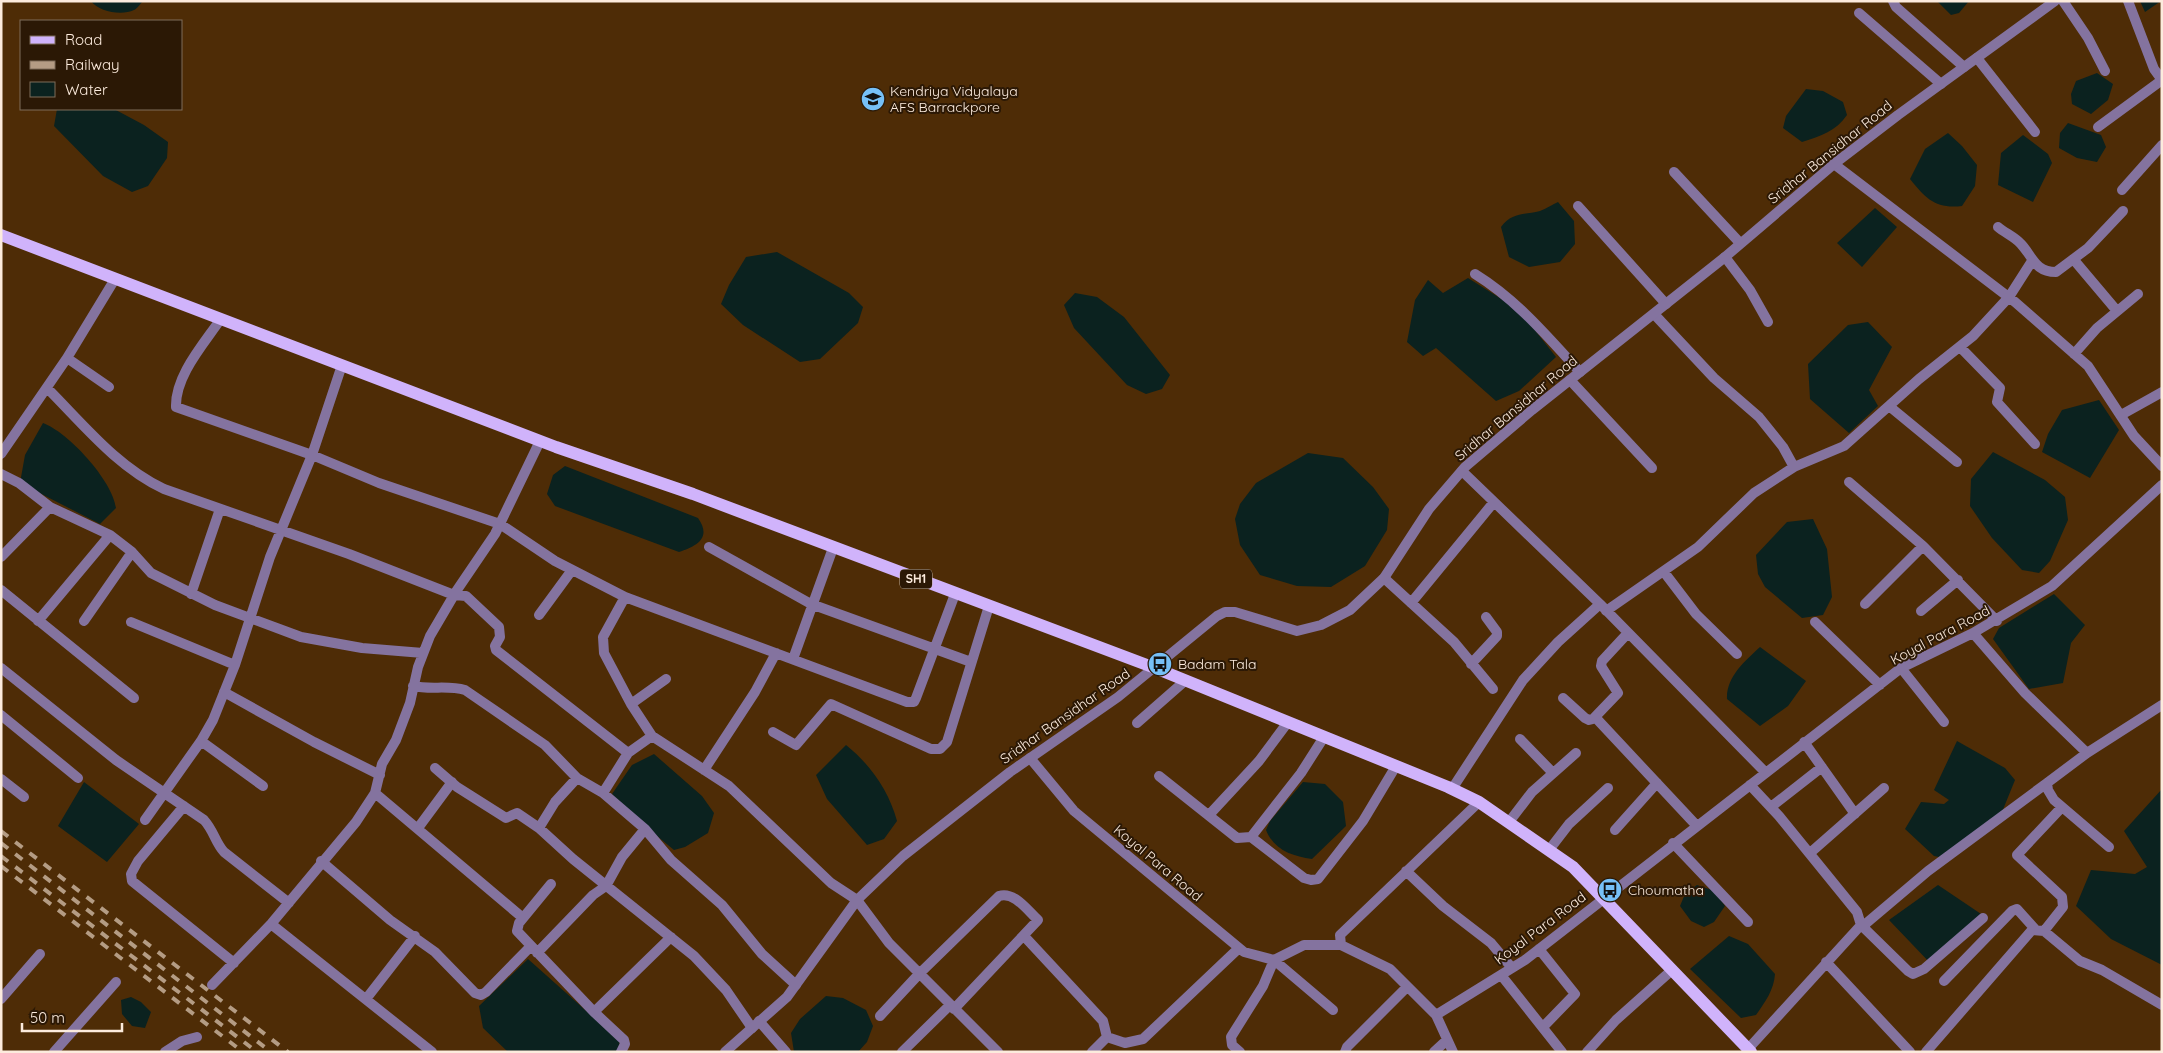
<svg xmlns="http://www.w3.org/2000/svg" width="2163" height="1053" viewBox="0 0 2163 1053" font-family="Quicksand,sans-serif">
<style>
.water{fill:#0b221f}
.lines{fill:none;stroke-linecap:round;stroke-linejoin:round}
.minor{stroke:#84739f;stroke-width:10}
.tertiary{stroke:#84739f;stroke-width:10}
.primary{stroke:#d0b3fb;stroke-width:12}
.rail{stroke:#b49c84;stroke-width:4;stroke-dasharray:9 9;stroke-linecap:butt}
.labels{text-anchor:middle;stroke-width:4;stroke-linejoin:round;paint-order:stroke}
.shield{fill:#2b1805;stroke:#bdac9c;stroke-width:1}
.shield-label{font-size:12px;font-weight:bold;fill:#fcebdd}
.poi-label{font-size:14px;fill:#fcebdd;stroke:#2b1805;text-anchor:start}
.street-label{font-size:14px;fill:#fcebdd;stroke:#2b1805}
</style>
<rect width="100%" height="100%" fill="#4e2c06"/>
<path class="water" d="M 91,1 L 143,1 C 140,4 137,9 134,10 C 122,16 99,12 91,1 Z
M 1937,1 L 1969,1 L 1959,13 L 1951,15 Z
M 2140,1 L 2161,1 L 2145,12 Z
M 2097,73 L 2113,84 L 2108,100 L 2091,114 L 2072,104 L 2071,94 L 2076,81 Z
M 1806,89 L 1823,91 L 1843,102 L 1847,115 C 1836,131 1821,136 1802,142 L 1783,128 L 1786,116 Z
M 57,109 L 114,109 L 144,125 L 168,142 L 167,158 L 148,186 L 132,192 L 103,176 L 54,126 Z
M 2068,123 L 2101,135 L 2106,147 L 2097,162 L 2077,158 L 2059,148 L 2060,133 Z
M 1948,133 L 1962,146 L 1977,165 L 1975,186 L 1962,206 C 1936,209 1926,199 1910,179 L 1925,149 Z
M 2023,135 L 2048,154 L 2052,163 L 2033,202 L 1998,185 L 2001,153 Z
M 1558,202 L 1574,221 L 1575,244 L 1560,262 L 1529,267 L 1509,257 L 1501,227 C 1512,212 1524,215 1540,211 C 1546,209 1553,204 1558,202 Z
M 1875,208 L 1897,227 L 1862,267 L 1837,243 Z
M 777,252 L 849,293 L 863,307 L 858,323 L 820,359 L 800,362 L 743,325 L 721,304 L 729,285 L 746,257 Z
M 1468,278 L 1519,310 L 1556,357 L 1519,391 L 1496,401 L 1436,348 L 1423,356 L 1407,342 L 1415,300 L 1428,280 L 1443,293 Z
M 1075,293 L 1097,297 L 1124,317 L 1170,375 L 1162,389 L 1146,394 L 1127,385 L 1074,328 L 1064,305 Z
M 1868,322 L 1892,347 L 1869,390 L 1878,406 L 1849,433 L 1810,399 L 1808,364 L 1848,325 Z
M 2099,400 L 2119,430 L 2090,478 L 2042,452 L 2048,434 L 2062,410 Z
M 43,423 C 68,432 113,481 116,508 L 100,524 L 20,483 L 25,455 Z
M 1993,452 L 2045,480 L 2065,497 L 2068,520 L 2050,561 L 2039,573 L 2022,570 L 1992,538 L 1970,506 L 1971,479 Z
M 1308,453 L 1343,458 L 1373,487 L 1389,509 L 1387,530 L 1365,566 L 1331,587 L 1297,586 L 1260,575 L 1240,545 L 1235,519 L 1240,504 L 1256,483 Z
M 565,466 L 698,518 C 712,538 697,546 679,552 L 555,506 L 547,494 L 553,475 Z
M 1813,519 L 1827,549 L 1832,597 L 1823,615 L 1802,618 L 1765,587 L 1758,574 L 1756,555 L 1787,522 Z
M 2054,594 L 2085,625 L 2071,643 L 2063,683 L 2029,689 L 1993,639 L 1999,628 Z
M 1760,647 L 1806,681 L 1788,706 L 1760,726 L 1727,699 C 1726,677 1745,661 1760,647 Z
M 1957,741 L 2005,768 L 2015,780 L 2002,812 L 1949,859 L 1934,856 L 1905,829 L 1921,802 L 1944,804 L 1949,800 L 1934,790 Z
M 846,745 C 870,764 889,791 897,821 L 884,839 L 867,845 L 827,799 L 816,775 Z
M 654,754 L 702,796 L 714,813 L 708,833 L 685,847 L 674,850 L 623,808 L 612,794 L 632,765 Z
M 84,782 L 139,824 L 107,862 L 58,826 Z
M 1303,782 L 1325,784 L 1343,802 L 1346,826 L 1312,859 C 1292,856 1274,850 1266,830 L 1270,821 Z
M 2162,789 L 2162,965 L 2111,939 L 2076,906 L 2091,870 L 2135,874 L 2147,867 L 2124,831 Z
M 1697,885 L 1715,891 L 1725,906 L 1714,922 L 1704,927 L 1691,921 L 1680,906 L 1685,894 Z
M 1938,885 L 1987,918 L 1932,965 L 1889,920 Z
M 1729,936 L 1748,944 L 1775,974 C 1774,990 1765,1002 1756,1015 L 1741,1018 L 1690,969 Z
M 528,959 L 620,1041 L 617,1052 L 508,1052 L 483,1028 L 479,1006 Z
M 826,996 L 843,998 L 866,1010 L 873,1026 L 867,1042 L 858,1052 L 794,1052 L 791,1033 L 800,1019 Z
M 131,997 L 141,1002 L 151,1012 L 145,1028 L 132,1026 L 122,1014 L 121,1000 Z"/>
<g class="lines">
<path class="minor" d="M 1893,1 L 1896,7 L 1964,67
M 2063,1 L 2088,38 L 2105,71
M 2128,1 L 2154,69 L 2162,80
M 1859,13 L 1941,84
M 1977,58 L 2035,132
M 2098,127 L 2162,80
M 1834,164 L 2015,302 L 2088,366 L 2134,436 L 2162,466
M 1674,172 L 1740,243
M 2122,190 L 2162,145
M 1578,206 L 1666,304
M 1998,227 C 2005,233 2015,237 2021,244 C 2033,257 2035,272 2056,272 L 2088,248 L 2123,211
M 1725,257 L 1750,290 L 1768,322
M 2074,260 L 2117,311
M 1475,274 C 1517,300 1547,336 1580,372
M 1654,314 L 1714,378 L 1759,417 L 1783,447 L 1794,467
M 220,320 C 203,345 175,376 176,407 L 312,455 L 379,483 L 500,524 L 555,561 L 625,597 L 907,702 L 914,702 L 916,698 L 955,594
M 1960,347 L 2000,388 L 1997,402 L 2035,444
M 2074,354 L 2097,328 L 2138,294
M 67,358 L 109,387
M 1570,380 L 1652,468
M 47,388 C 83,424 117,467 164,489 L 349,554 L 454,595 L 466,596 L 499,627 L 500,637 L 495,646 L 496,650 L 628,753
M 1889,406 L 1957,462
M 2121,415 L 2162,392
M 1,454 L 67,358 L 115,279
M 1462,471 L 1600,604 L 1765,772
M 1,474 L 19,483 L 50,507 L 110,535 L 132,552 L 151,573 L 215,605 L 301,637 L 362,648 L 423,653
M 1849,482 L 1923,546 L 1997,621
M 709,547 L 811,604 L 971,662
M 1,557 L 50,507
M 1664,572 L 1696,614 L 1737,654
M 1384,578 L 1454,642 L 1493,689
M 1,590 L 134,698
M 191,594 L 220,509
M 625,597 L 603,637 L 604,653 L 631,704 L 652,736 L 729,786 L 831,883 L 857,900 L 889,943 L 998,1052
M 1411,603 L 1494,502
M 1865,604 L 1923,546
M 1606,611 L 1698,547 L 1754,493 L 1794,467 L 1844,446 L 1919,379 L 1973,336 L 2009,297 L 2032,261
M 1921,611 L 1958,580
M 539,615 L 572,570
M 38,621 L 110,535
M 84,621 L 132,552
M 131,622 L 235,665
M 1815,622 L 1880,685
M 1973,633 L 2025,693 L 2087,753
M 793,659 L 833,548
M 1471,664 L 1497,636 L 1497,632 L 1486,617
M 1,668 L 116,760 L 204,820 C 214,831 215,842 224,852 L 289,903
M 1901,668 L 1944,722
M 413,686 C 431,690 448,685 465,690 L 545,745 L 577,778 L 603,793 L 645,829 L 671,860 L 722,905 L 762,954 L 796,985
M 224,692 L 314,742 L 380,775
M 1563,698 L 1585,718 L 1589,720 L 1593,719 L 1618,693 L 1601,666 L 1602,661 L 1627,634
M 631,704 L 666,679
M 1,715 L 78,778
M 1595,717 L 1696,825
M 1137,723 L 1186,680
M 773,732 L 796,745 L 831,704 L 931,749 L 940,749 L 947,742 L 989,606
M 1324,737 L 1301,773 L 1251,837 L 1304,878 L 1311,880 L 1318,879 L 1363,821 L 1396,766
M 1520,739 L 1553,773
M 201,741 L 263,786
M 1804,742 L 1855,814
M 1030,758 L 1074,811 L 1244,952 L 1274,960 L 1304,945 L 1341,945 L 1390,969 L 1436,1015 L 1453,1052
M 435,768 L 457,787 L 506,818 L 517,813 L 539,828 L 573,859 L 694,956 L 726,990 L 752,1028
M 704,770 L 755,692 L 776,653
M 1159,776 L 1237,838 L 1251,837
M 1,779 L 24,797
M 1750,785 L 1779,816 L 1857,912 L 1861,925 L 1908,971 L 1913,974 L 1924,969 L 1983,918
M 1452,789 L 1523,680 L 1558,642 L 1600,604
M 375,793 L 523,918
M 603,793 L 628,753 L 652,736
M 184,806 L 138,861 L 131,874 L 132,881 L 234,963
M 1771,807 L 1822,767
M 2062,807 L 2017,855 L 2062,897 L 2063,907 L 2044,931 L 2080,961 L 2102,970 L 2162,1005
M 1209,815 L 1259,761 L 1288,722
M 145,820 L 201,741 L 213,720 L 235,665 L 270,557 L 312,455 L 342,365
M 1509,822 L 1532,792 L 1576,753
M 418,828 L 452,782
M 539,828 L 555,802 L 577,778
M 1615,830 L 1657,783
M 1673,843 L 1748,922
M 2109,847 L 2054,800 L 2048,790 L 2047,783 L 2087,753 L 2162,705
M 1549,850 L 1569,824 L 1608,788
M 1810,853 L 1884,788
M 321,861 L 390,920 L 435,952 L 475,993 L 481,995 L 486,992 L 531,946
M 1406,871 L 1443,906 L 1491,943 L 1512,968
M 551,884 L 519,923 L 517,931 L 594,1012 L 624,1040 L 625,1044 L 621,1052
M 271,924 L 432,1052
M 1863,926 L 1928,871 L 2047,783
M 1024,936 L 1103,1021 L 1107,1037
M 1341,945 L 1340,935 L 1479,802
M 1539,949 L 1575,994 L 1543,1027
M 537,953 L 593,895 L 606,886 L 622,857 L 645,829
M 1826,962 L 1910,1052
M 1501,975 L 1562,1052
M 1944,981 L 2012,911 L 2017,909 L 2035,929
M 212,985 L 271,924 L 356,822 L 375,793 L 382,764 L 396,740 L 410,703 L 418,667 L 430,636 L 457,590 L 495,534 L 540,441
M 1,999 L 40,954
M 366,999 L 415,936
M 594,1012 L 671,937
M 1436,1015 L 1525,960 L 1901,668 L 1973,633 L 2052,586 L 2162,485
M 880,1016 L 919,974 L 999,896 C 1014,891 1027,910 1038,920 L 954,1009
M 759,1021 L 786,1052
M 1748,1049 L 1861,925
M 54,1052 L 116,982
M 165,1052 L 182,1041 L 197,1037
M 902,1052 L 950,1005
M 1092,1052 L 1107,1037 L 1125,1043 L 1143,1039 L 1239,948
M 1240,1052 L 1232,1045 L 1231,1037 L 1263,986 L 1274,960 L 1333,1010
M 1345,1052 L 1347,1047 L 1407,987
M 1434,1052 L 1447,1040
M 1587,1052 L 1616,1020 L 1672,970
M 1926,1052 L 2032,930 L 2044,931"/>
<path class="tertiary" d="M 725,1052 L 787,997 L 857,900 L 903,856 L 1010,772 L 1118,697 L 1217,616 L 1225,612 L 1235,612 L 1297,631 L 1321,625 L 1350,610 L 1384,578 L 1429,509 L 1465,467 L 1532,410 L 1725,257 L 1834,164 L 1898,115 L 2055,1"/>
<path class="primary" d="M 1,235 L 556,447 L 693,494 L 1155,668 L 1448,787 L 1479,802 L 1573,867 L 1751,1052"/>
<path class="rail" d="M 1,831 L 288,1052
M 1,843 L 271,1052
M 1,856 L 257,1052
M 1,866 L 243,1052"/>
</g>
<defs>
<g id="school-disc" transform="scale(1.25)"><circle r="9.5" fill="#76c0f7" stroke="#2b1805"/><path d="M0-5L7-2L0 1L-7-2ZM-4 1L0 2.5L4 1V4Q0 6-4 4Z" fill="#111"/></g>
<g id="bus-disc" transform="scale(1.25)"><circle r="9.5" fill="#76c0f7" stroke="#2b1805"/><path d="M-5-6H5V4H4V6H2V4H-2V6H-4V4H-5ZM-3.5-4V0h7V-4ZM-3.5 1.2v1.5H-2V1.2ZM2 1.2v1.5H3.5V1.2Z" fill="#111"/></g>
</defs>
<g fill-rule="evenodd">
<use href="#school-disc" x="873" y="99"/>
<use href="#bus-disc" x="1160" y="664"/>
<use href="#bus-disc" x="1610" y="890"/>
</g>
<g class="labels">
<rect class="shield" x="900" y="569.5" width="32" height="19" rx="4"/>
<g class="shield-label">
<text x="916" y="583">SH1</text>
</g>
<g class="poi-label">
<text x="890" y="96">Kendriya Vidyalaya<tspan x="890" dy="16">AFS Barrackpore</tspan></text>
<text x="1178" y="669">Badam Tala</text>
<text x="1628" y="895">Choumatha</text>
</g>
<g class="street-label">
<text transform="translate(1830 152) rotate(-39)" y="5">Sridhar Bansidhar Road</text>
<text transform="translate(1516 408) rotate(-40)" y="5">Sridhar Bansidhar Road</text>
<text transform="translate(1940 635) rotate(-28)" y="5">Koyal Para Road</text>
<text transform="translate(1065 716) rotate(-35)" y="5">Sridhar Bansidhar Road</text>
<text transform="translate(1158 863) rotate(40)" y="5">Koyal Para Road</text>
<text transform="translate(1540 928) rotate(-37)" y="5">Koyal Para Road</text>
</g>
</g>
<rect width="2163" height="1053" fill="none" stroke="#fcebdd" stroke-width="5"/>
<rect x="20" y="20" width="162" height="90" fill="#2b1805" stroke="#7f6c5b"/>
<rect x="30" y="36" width="25" height="8" fill="#d0b3fb" stroke="#7f6c5b"/>
<text x="65" y="45" font-size="15" fill="#fcebdd">Road</text>
<rect x="30" y="61" width="25" height="8" fill="#b49c84" stroke="#7f6c5b"/>
<text x="65" y="70" font-size="15" fill="#fcebdd">Railway</text>
<rect x="30" y="82" width="25" height="15" fill="#0b221f" stroke="#7f6c5b"/>
<text x="65" y="95" font-size="15" fill="#fcebdd">Water</text>
<path d="M22 1023v8h100v-8" fill="none" stroke="#fcebdd" stroke-width="2.5"/>
<text x="30" y="1023" font-size="15" fill="#fcebdd" stroke="#2b1805" stroke-width="4" paint-order="stroke">50 m</text>
</svg>
